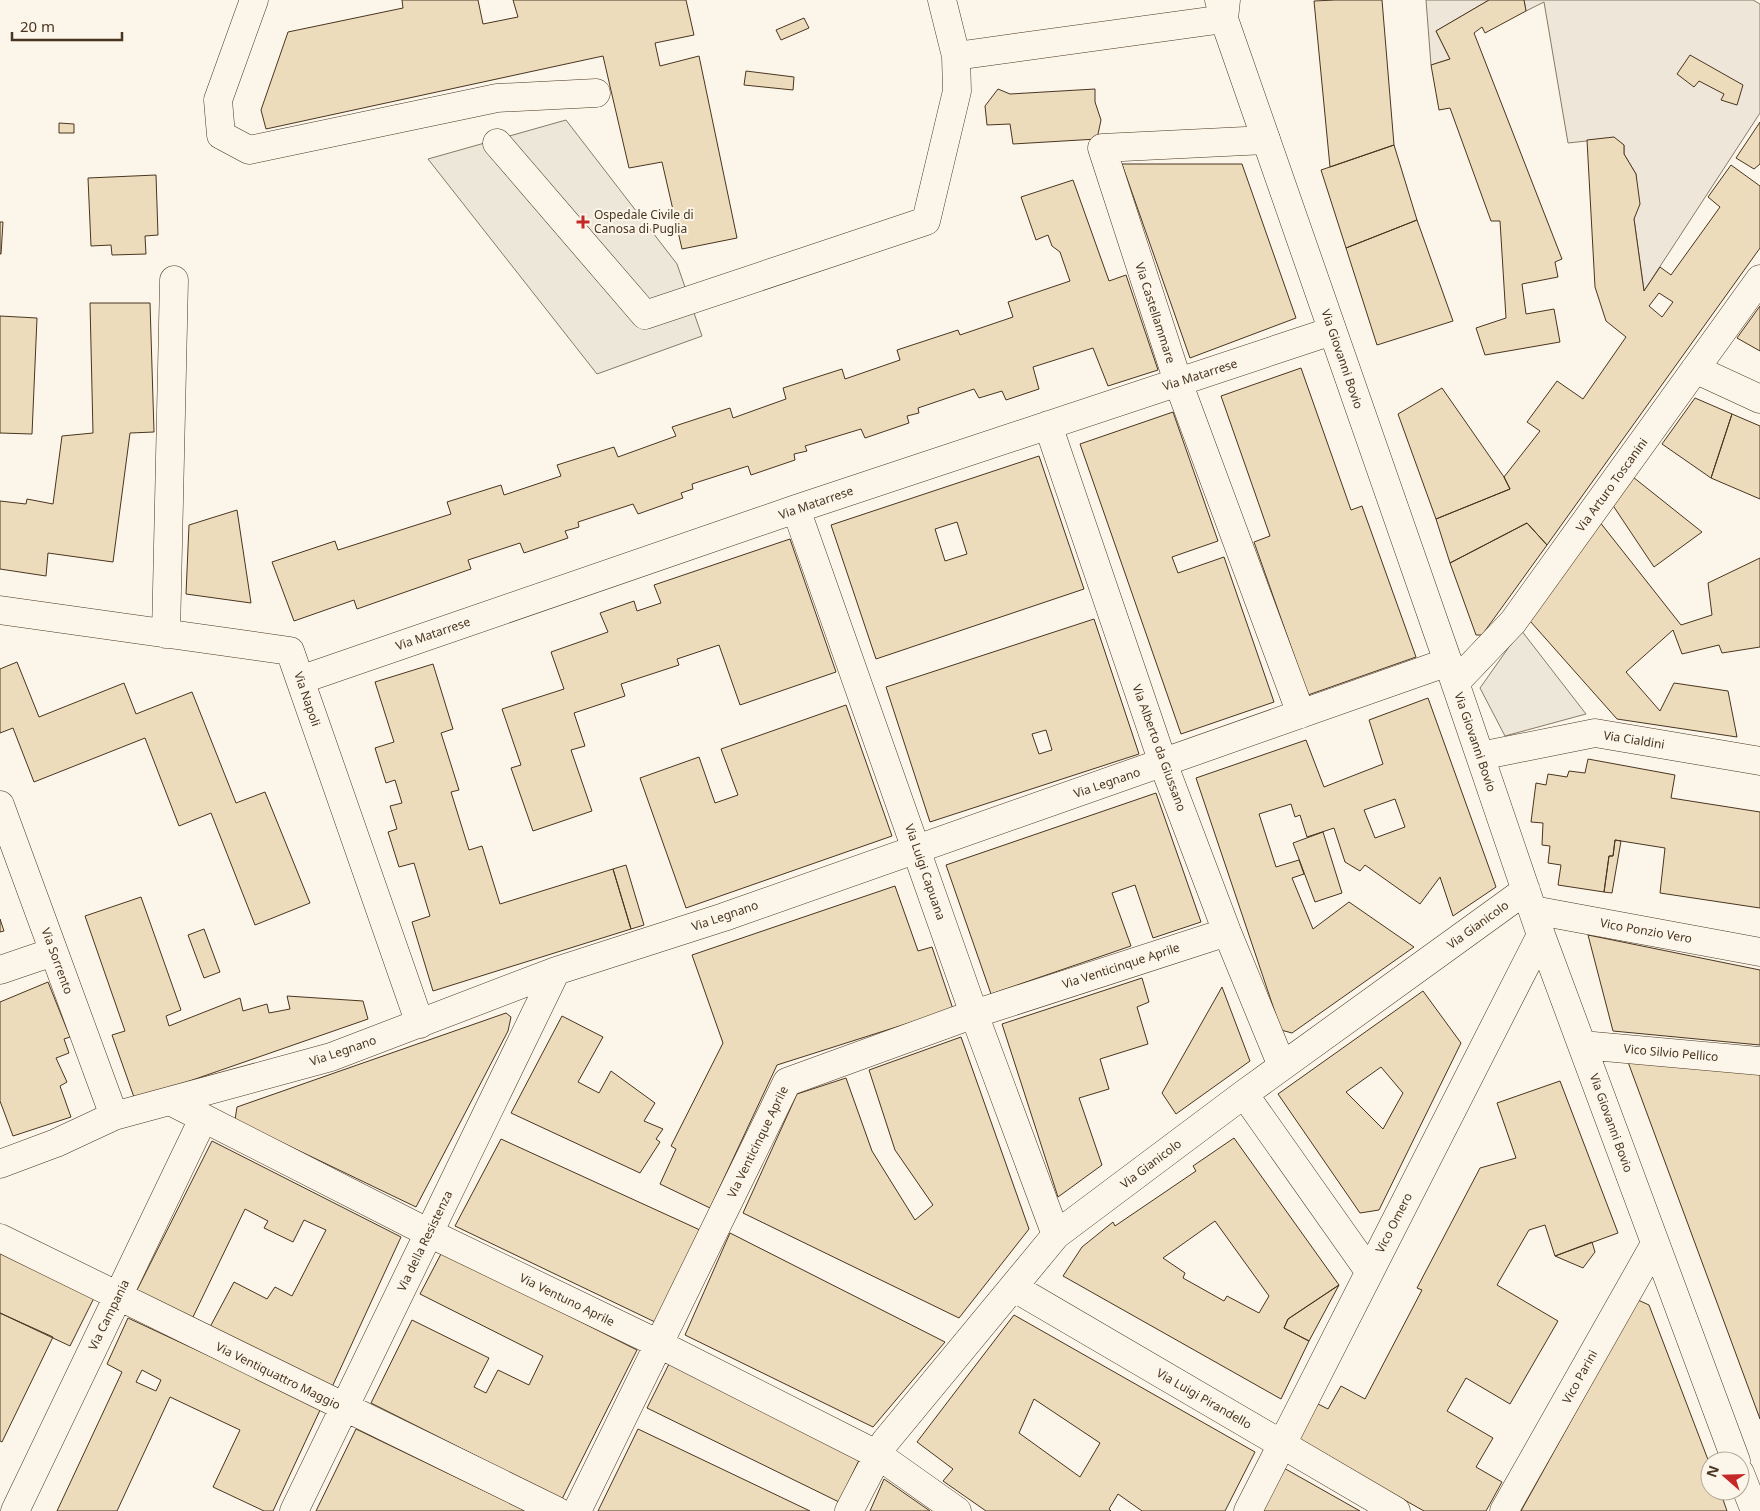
<svg xmlns="http://www.w3.org/2000/svg" width="1760" height="1511" viewBox="0 0 1760 1511" font-family="'Noto Sans',sans-serif">
<style>
.green{fill:#ede6d9;stroke:#887966}
.parking{fill:#ede7d9;stroke:#887966}
.building{fill:#ecdcbc;stroke:#4a3520;fill-rule:evenodd}
.lines{fill:none;stroke-linecap:round;stroke-linejoin:round}
.minor-casing{stroke:#4a3520;stroke-width:29}
.major-casing{stroke:#4a3520;stroke-width:29}
.minor{stroke:#fbf6e9;stroke-width:28}
.major{stroke:#fbf6e9;stroke-width:28}
.poi-dot{fill:#c62828;stroke:#fbf6e9;stroke-width:2}
.labels{text-anchor:middle;stroke-width:4;stroke-linejoin:round;paint-order:stroke}
.poi-label{font-size:12px;fill:#4a3520;stroke:#fbf6e9;text-anchor:start}
.street-label{font-size:12px;fill:#4a3520;stroke:#fbf6e9}
</style>
<rect width="100%" height="100%" fill="#fbf6e9"/>
<path class="green" d="M 1426,0 L 1489,0 L 1436,31 L 1450,59 L 1431,65 Z
M 1524,0 L 1753,0 L 1760,4 L 1760,113 L 1644,291 L 1634,219 L 1636,174 L 1624,154 L 1624,145 L 1614,138 L 1568,143 L 1544,2 L 1526,11 Z"/>
<path class="parking" d="M 566,120 L 677,264 L 702,336 L 597,374 L 428,159 Z
M 1521,630 L 1586,714 L 1505,736 L 1480,688 Z"/>
<path class="building" d="M 402,0 L 478,0 L 483,24 L 518,17 L 513,0 L 686,0 L 694,35 L 655,43 L 660,66 L 699,56 L 737,238 L 682,249 L 662,162 L 629,168 L 603,56 L 266,129 L 261,110 L 288,32 L 403,8 Z
M 1335,0 L 1382,0 L 1394,145 L 1330,167 L 1314,1 Z
M 1489,0 L 1524,0 L 1526,11 L 1485,33 L 1482,27 L 1474,33 L 1562,259 L 1555,262 L 1558,277 L 1522,284 L 1526,314 L 1554,309 L 1560,342 L 1485,355 L 1476,328 L 1506,318 L 1500,221 L 1491,221 L 1450,108 L 1439,110 L 1431,65 L 1450,59 L 1436,31 Z
M 804,18 L 809,28 L 781,40 L 776,30 Z
M 1690,55 L 1743,85 L 1737,105 L 1721,100 L 1724,94 L 1699,81 L 1694,87 L 1677,74 Z
M 746,71 L 794,77 L 793,90 L 744,85 Z
M 998,89 L 1010,94 L 1095,89 L 1095,102 L 1101,120 L 1097,139 L 1013,144 L 1010,124 L 987,125 L 985,106 Z
M 1760,122 L 1760,164 L 1754,169 L 1736,158 Z
M 59,123 L 74,124 L 74,133 L 59,133 Z
M 1614,137 L 1624,145 L 1624,154 L 1636,174 L 1640,204 L 1634,219 L 1644,291 L 1660,267 L 1671,275 L 1720,207 L 1708,197 L 1731,165 L 1760,186 L 1760,248 L 1547,545 L 1527,523 L 1450,563 L 1436,519 L 1510,489 L 1504,477 L 1540,431 L 1527,422 L 1557,381 L 1583,399 L 1626,337 L 1606,321 L 1595,287 L 1587,140 ZM 1659,293 L 1673,302 L 1662,317 L 1649,306 Z
M 1394,145 L 1417,220 L 1346,248 L 1321,170 Z
M 1122,164 L 1242,164 L 1296,318 L 1190,358 Z
M 156,175 L 158,235 L 145,236 L 146,254 L 112,255 L 111,245 L 91,246 L 88,178 Z
M 1073,180 L 1109,281 L 1126,275 L 1158,370 L 1108,386 L 1093,348 L 1033,367 L 1039,389 L 1006,400 L 1002,391 L 979,398 L 974,389 L 918,408 L 919,413 L 907,416 L 909,423 L 865,438 L 861,429 L 805,446 L 807,451 L 794,454 L 795,460 L 751,475 L 748,466 L 692,484 L 693,489 L 681,493 L 683,498 L 638,514 L 633,504 L 578,522 L 579,527 L 565,531 L 568,538 L 524,553 L 520,543 L 468,560 L 471,569 L 357,609 L 354,600 L 294,621 L 272,562 L 335,541 L 338,550 L 451,514 L 447,502 L 501,485 L 504,495 L 561,476 L 557,465 L 614,447 L 618,457 L 676,436 L 672,427 L 730,408 L 733,418 L 786,399 L 783,388 L 842,369 L 845,379 L 900,360 L 897,350 L 958,330 L 960,335 L 1013,317 L 1008,302 L 1070,281 L 1060,252 L 1052,246 L 1048,235 L 1036,240 L 1021,197 Z
M 1417,220 L 1453,321 L 1377,345 L 1346,248 Z
M 0,222 L 3,222 L 1,254 L 0,254 Z
M 90,303 L 150,303 L 154,432 L 130,433 L 113,562 L 48,553 L 46,576 L 0,569 L 0,501 L 26,504 L 27,499 L 53,504 L 62,436 L 93,433 Z
M 1760,306 L 1760,351 L 1737,338 Z
M 0,316 L 37,318 L 32,434 L 0,433 Z
M 1301,368 L 1351,510 L 1362,506 L 1416,657 L 1308,695 L 1254,542 L 1270,536 L 1221,396 Z
M 1442,388 L 1504,477 L 1510,489 L 1436,519 L 1398,414 Z
M 1695,398 L 1732,414 L 1711,478 L 1662,444 Z
M 1173,412 L 1218,541 L 1172,557 L 1178,573 L 1224,557 L 1274,702 L 1181,734 L 1080,444 Z
M 1732,414 L 1760,426 L 1760,499 L 1711,478 Z
M 1039,456 L 1084,589 L 876,659 L 831,525 ZM 957,522 L 967,554 L 945,561 L 935,529 Z
M 1633,477 L 1702,532 L 1654,567 L 1612,504 Z
M 237,510 L 251,603 L 186,594 L 189,525 Z
M 1599,521 L 1681,625 L 1712,615 L 1708,583 L 1760,558 L 1760,647 L 1722,653 L 1719,645 L 1682,654 L 1673,630 L 1626,672 L 1660,711 L 1674,683 L 1728,691 L 1737,737 L 1617,719 L 1530,621 Z
M 1527,523 L 1547,545 L 1482,635 L 1476,635 L 1450,563 Z
M 790,539 L 836,672 L 740,705 L 719,645 L 677,659 L 679,665 L 621,684 L 625,696 L 574,713 L 585,746 L 571,750 L 592,811 L 533,831 L 511,768 L 521,765 L 502,709 L 564,689 L 551,652 L 608,632 L 600,613 L 634,601 L 637,611 L 661,603 L 654,585 Z
M 1094,619 L 1139,754 L 930,822 L 886,687 ZM 1046,730 L 1052,750 L 1039,754 L 1032,734 Z
M 17,662 L 39,717 L 124,683 L 136,714 L 192,692 L 236,803 L 265,792 L 310,903 L 255,925 L 211,813 L 179,826 L 145,738 L 34,782 L 13,728 L 0,733 L 0,669 Z
M 433,664 L 453,729 L 441,733 L 459,790 L 451,792 L 469,850 L 482,846 L 500,904 L 613,869 L 631,929 L 433,991 L 412,922 L 430,916 L 414,863 L 399,867 L 388,832 L 397,829 L 390,806 L 402,803 L 395,780 L 386,783 L 375,748 L 394,742 L 375,682 Z
M 1428,698 L 1496,887 L 1453,916 L 1440,877 L 1420,904 L 1365,865 L 1360,871 L 1345,862 L 1334,828 L 1307,837 L 1300,815 L 1295,817 L 1291,804 L 1259,814 L 1276,867 L 1299,860 L 1304,874 L 1292,878 L 1313,929 L 1349,902 L 1414,947 L 1292,1033 L 1281,1030 L 1196,778 L 1306,740 L 1324,787 L 1383,764 L 1369,720 ZM 1395,799 L 1405,827 L 1375,838 L 1364,810 Z
M 846,705 L 892,836 L 686,908 L 640,778 L 699,757 L 715,803 L 738,795 L 721,749 Z
M 1588,759 L 1675,775 L 1671,798 L 1760,812 L 1760,908 L 1660,893 L 1665,848 L 1615,840 L 1613,856 L 1609,856 L 1604,892 L 1558,885 L 1561,865 L 1548,863 L 1550,846 L 1542,845 L 1543,823 L 1531,822 L 1536,783 L 1546,785 L 1548,774 L 1567,777 L 1569,771 L 1585,773 Z
M 1156,793 L 1201,922 L 1153,938 L 1135,885 L 1112,893 L 1131,946 L 991,994 L 946,865 Z
M 1323,832 L 1342,893 L 1315,902 L 1293,843 Z
M 1615,840 L 1621,841 L 1612,893 L 1604,892 L 1609,856 L 1613,856 Z
M 626,865 L 644,925 L 631,929 L 613,869 Z
M 895,886 L 918,951 L 932,947 L 953,1009 L 777,1065 L 710,1208 L 660,1184 L 676,1149 L 671,1146 L 723,1043 L 692,955 Z
M 141,897 L 181,1010 L 166,1016 L 169,1026 L 240,998 L 243,1011 L 267,1004 L 269,1013 L 290,1009 L 287,996 L 363,1001 L 368,1019 L 135,1100 L 112,1035 L 125,1031 L 85,916 Z
M 0,919 L 4,931 L 0,932 Z
M 204,929 L 220,972 L 204,978 L 188,935 Z
M 1588,935 L 1760,970 L 1760,1045 L 1613,1031 Z
M 1142,978 L 1149,1002 L 1137,1007 L 1148,1044 L 1100,1059 L 1109,1089 L 1079,1098 L 1102,1165 L 1058,1197 L 1002,1024 Z
M 48,982 L 70,1037 L 64,1039 L 69,1053 L 56,1058 L 67,1082 L 60,1086 L 71,1117 L 13,1136 L 0,1101 L 0,1002 Z
M 1222,987 L 1250,1061 L 1176,1114 L 1162,1093 Z
M 1423,991 L 1461,1043 L 1379,1210 L 1360,1213 L 1278,1094 ZM 1381,1067 L 1403,1093 L 1383,1129 L 1346,1092 Z
M 506,1013 L 511,1017 L 508,1031 L 416,1207 L 235,1120 L 237,1107 Z
M 562,1016 L 603,1037 L 578,1082 L 599,1093 L 611,1071 L 655,1103 L 644,1121 L 663,1129 L 656,1139 L 660,1142 L 640,1173 L 511,1113 Z
M 961,1037 L 1029,1229 L 959,1318 L 743,1213 L 797,1094 L 846,1078 L 872,1151 L 915,1220 L 933,1205 L 895,1150 L 869,1070 Z
M 1628,1062 L 1760,1074 L 1760,1419 Z
M 1560,1081 L 1618,1233 L 1555,1256 L 1545,1225 L 1529,1230 L 1497,1285 L 1558,1321 L 1510,1404 L 1466,1378 L 1447,1411 L 1493,1438 L 1476,1467 L 1502,1482 L 1486,1511 L 1424,1511 L 1298,1440 L 1318,1404 L 1328,1409 L 1341,1386 L 1365,1399 L 1422,1290 L 1417,1288 L 1480,1168 L 1516,1158 L 1497,1103 Z
M 1234,1138 L 1339,1285 L 1288,1319 L 1284,1328 L 1309,1341 L 1281,1399 L 1063,1276 L 1082,1247 L 1113,1222 L 1115,1226 L 1196,1171 L 1193,1166 ZM 1215,1221 L 1269,1296 L 1259,1313 L 1227,1296 L 1224,1301 L 1183,1278 L 1185,1273 L 1163,1258 Z
M 501,1139 L 700,1230 L 655,1322 L 455,1226 Z
M 212,1141 L 401,1237 L 332,1387 L 210,1327 L 234,1282 L 267,1299 L 275,1287 L 292,1296 L 326,1230 L 304,1220 L 293,1242 L 264,1228 L 268,1221 L 245,1209 L 192,1319 L 136,1292 Z
M 730,1233 L 945,1342 L 873,1427 L 685,1335 Z
M 1592,1242 L 1595,1252 L 1583,1268 L 1555,1256 Z
M 0,1252 L 94,1298 L 70,1346 L 0,1313 Z
M 442,1252 L 637,1350 L 562,1499 L 371,1403 L 412,1320 L 489,1358 L 474,1387 L 486,1393 L 498,1370 L 529,1385 L 543,1356 L 420,1294 Z
M 1339,1285 L 1309,1341 L 1284,1328 L 1288,1319 Z
M 1638,1300 L 1649,1305 L 1710,1465 L 1710,1491 L 1720,1491 L 1727,1511 L 1521,1511 Z
M 0,1313 L 53,1337 L 2,1442 L 0,1441 Z
M 1014,1315 L 1255,1452 L 1225,1511 L 1142,1511 L 1118,1494 L 1109,1509 L 1111,1511 L 986,1511 L 943,1481 L 953,1469 L 917,1442 ZM 1034,1399 L 1100,1443 L 1080,1477 L 1019,1433 Z
M 128,1318 L 321,1408 L 273,1511 L 264,1511 L 213,1487 L 240,1430 L 170,1397 L 117,1511 L 57,1511 L 122,1372 L 107,1364 ZM 142,1370 L 161,1380 L 156,1391 L 136,1382 Z
M 670,1362 L 861,1456 L 839,1502 L 647,1408 Z
M 356,1429 L 526,1511 L 316,1511 Z
M 638,1429 L 810,1511 L 598,1511 Z
M 1282,1467 L 1360,1511 L 1260,1511 Z
M 884,1479 L 930,1511 L 870,1511 Z"/>
<g class="lines">
<g class="minor-casing">
<path id="minor" d="M 254,0 L 218,100 L 221,135 L 249,150 L 497,98 L 596,93
M 956,56 L 1224,19 L 1219,0
M 1266,140 L 1102,148 L 1178,382 L 1301,714
M 497,143 L 645,315 L 926,221 L 957,91 L 956,56 L 942,0
M 1695,369 L 1760,399
M 1048,425 L 1163,763 L 1227,932 L 1282,1066
M 796,509 L 974,1014 L 1056,1235
M 0,610 L 290,651 L 420,1024
M 166,634 L 174,280
M 300,680 L 796,509 L 1332,331
M 1455,683 L 1513,622 L 1760,279
M 1480,756 L 1595,733 L 1760,761
M 0,805 L 114,1116
M 1533,910 L 1760,952
M 0,970 L 53,952
M 1582,1045 L 1760,1061
M 1244,1094 L 1369,1271
M 170,1101 L 429,1233 L 659,1344 L 878,1455 L 957,1511
M 0,1164 L 56,1143 L 114,1116 L 331,1057 L 556,971 L 724,917 L 1448,662 L 1541,935 L 1736,1461
M 0,1238 L 557,1511
M 1013,1287 L 1396,1511
M 1740,1473 L 1755,1511
M 15,1511 L 203,1119
M 294,1511 L 556,971
M 577,1511 L 787,1082 L 974,1014 L 1227,932
M 849,1511 L 885,1442 L 1056,1235 L 1244,1094 L 1526,890
M 1248,1511 L 1541,935
M 1504,1511 L 1655,1244"/>
</g>
<g class="major-casing">
<path id="major" d="M 1226,0 L 1224,19 L 1448,662"/>
</g>
<use href="#minor" class="minor"/>
<use href="#major" class="major"/>
</g>
<path class="poi-dot" d="M580.5 214.5h5v5h5v5h-5v5h-5v-5h-5v-5h5z"/>
<g class="labels">
<g class="poi-label">
<text x="594" y="219">Ospedale Civile di<tspan x="594" dy="14">Canosa di Puglia</tspan></text>
</g>
<g class="street-label">
<text transform="translate(1155 313) rotate(72)" y="4">Via Castellammare</text>
<text transform="translate(1342 359) rotate(71)" y="4">Via Giovanni Bovio</text>
<text transform="translate(1200 375) rotate(-18)" y="4">Via Matarrese</text>
<text transform="translate(1612 485) rotate(-54)" y="4">Via Arturo Toscanini</text>
<text transform="translate(816 503) rotate(-19)" y="4">Via Matarrese</text>
<text transform="translate(433 634) rotate(-19)" y="4">Via Matarrese</text>
<text transform="translate(307 699) rotate(71)" y="4">Via Napoli</text>
<text transform="translate(1634 740) rotate(9)" y="4">Via Cialdini</text>
<text transform="translate(1475 742) rotate(71)" y="4">Via Giovanni Bovio</text>
<text transform="translate(1159 748) rotate(70)" y="4">Via Alberto da Giussano</text>
<text transform="translate(1107 783) rotate(-19)" y="4">Via Legnano</text>
<text transform="translate(925 872) rotate(71)" y="4">Via Luigi Capuana</text>
<text transform="translate(725 916) rotate(-19)" y="4">Via Legnano</text>
<text transform="translate(1478 925) rotate(-36)" y="4">Via Gianicolo</text>
<text transform="translate(1646 931) rotate(10)" y="4">Vico Ponzio Vero</text>
<text transform="translate(57 961) rotate(70)" y="4">Via Sorrento</text>
<text transform="translate(1121 966) rotate(-18)" y="4">Via Venticinque Aprile</text>
<text transform="translate(343 1051) rotate(-19)" y="4">Via Legnano</text>
<text transform="translate(1671 1053) rotate(5)" y="4">Vico Silvio Pellico</text>
<text transform="translate(1611 1123) rotate(70)" y="4">Via Giovanni Bovio</text>
<text transform="translate(758 1142) rotate(-64)" y="4">Via Venticinque Aprile</text>
<text transform="translate(1151 1164) rotate(-37)" y="4">Via Gianicolo</text>
<text transform="translate(1394 1223) rotate(-63)" y="4">Vico Omero</text>
<text transform="translate(425 1241) rotate(-64)" y="4">Via della Resistenza</text>
<text transform="translate(567 1300) rotate(26)" y="4">Via Ventuno Aprile</text>
<text transform="translate(109 1315) rotate(-64)" y="4">Via Campania</text>
<text transform="translate(278 1376) rotate(26)" y="4">Via Ventiquattro Maggio</text>
<text transform="translate(1580 1377) rotate(-61)" y="4">Vico Parini</text>
<text transform="translate(1204 1399) rotate(30)" y="4">Via Luigi Pirandello</text>
</g>
</g>
<g transform="translate(1725 1476) rotate(290)"><circle r="24" fill="#fbf6e9" stroke="#b4a999"/>
<path d="M0-4L9 19L0 12L-9 19Z" fill="#c62828"/>
<text y="-8" font-size="14" font-weight="bold" text-anchor="middle" fill="#4a3520">N</text>
</g>
<path d="M12 32v8h110v-8" fill="none" stroke="#4a3520" stroke-width="2.5"/>
<text x="20" y="32" font-size="15" fill="#4a3520" stroke="#fbf6e9" stroke-width="4" paint-order="stroke">20 m</text>
</svg>
